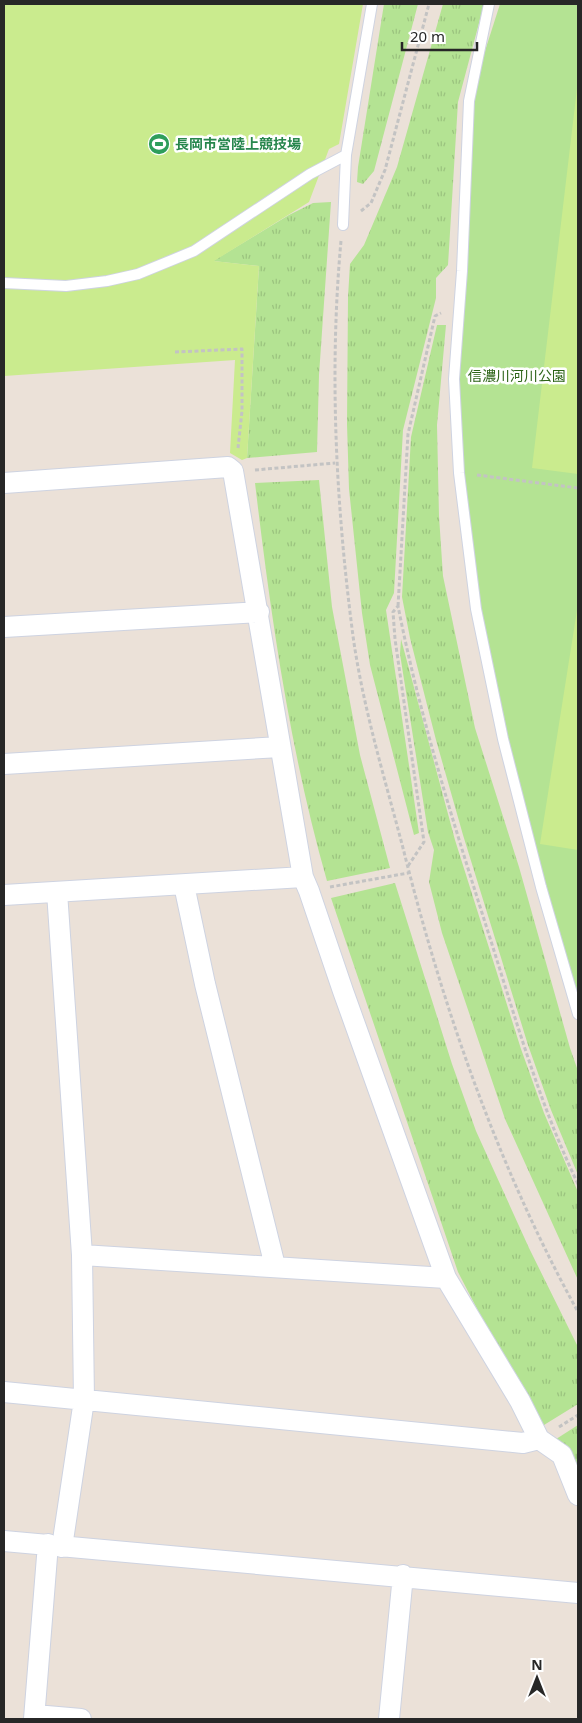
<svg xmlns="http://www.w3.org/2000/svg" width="582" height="1723" viewBox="0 0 582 1723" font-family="'Noto Sans','Noto Sans JP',sans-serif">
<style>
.grass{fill:url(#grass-tufts)}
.park{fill:#b4e393}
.pitch{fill:#caeb8e}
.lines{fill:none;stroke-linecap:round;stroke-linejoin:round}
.service-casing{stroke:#ced3e1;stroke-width:12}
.minor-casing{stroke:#ced3e1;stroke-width:22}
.path{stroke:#c3c3c3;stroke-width:3;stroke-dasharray:4 2.5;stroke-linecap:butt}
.service{stroke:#fff;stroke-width:10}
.minor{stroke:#fff;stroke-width:20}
.labels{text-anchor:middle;stroke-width:5;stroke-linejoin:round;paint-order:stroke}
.leisure-label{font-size:14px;font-weight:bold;fill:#27864d;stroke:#fff;text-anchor:start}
.park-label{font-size:14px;fill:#2d6418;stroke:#fff}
</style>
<defs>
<pattern id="grass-tufts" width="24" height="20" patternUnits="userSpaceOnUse" patternTransform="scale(1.25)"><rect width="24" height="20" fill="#b4e393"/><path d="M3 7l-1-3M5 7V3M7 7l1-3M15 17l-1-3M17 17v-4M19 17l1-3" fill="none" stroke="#9bc37f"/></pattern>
</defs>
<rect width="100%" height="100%" fill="#ebe1d8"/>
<path class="grass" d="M 384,4 L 418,4 L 374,171 L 363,184 L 357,182 L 358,167 Z
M 443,4 L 483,4 L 483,8 L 458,102 L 448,265 L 436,278 L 436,298 L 403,430 L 394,593 L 386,610 L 419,833 L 414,835 L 370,665 L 362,613 L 349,489 L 347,424 L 348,297 L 350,264 L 364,245 L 397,167 Z
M 331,202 L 319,375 L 317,452 L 247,458 L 259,266 L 213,261 L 289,215 L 313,203 Z
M 437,325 L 446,325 L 437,425 L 439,516 L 443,576 L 475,728 L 519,867 L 570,1048 L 578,1071 L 578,1175 L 551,1110 L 528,1045 L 463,835 L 436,740 L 410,638 L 402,597 L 411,437 Z
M 319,480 L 332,607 L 360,755 L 390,868 L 327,881 C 290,751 271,618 255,483 Z
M 401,639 L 455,840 L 521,1049 L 544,1113 L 578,1192 L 578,1280 L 505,1119 L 442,933 L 429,882 L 434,850 L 428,832 L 400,654 Z
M 395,883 L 452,1064 L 476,1131 L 529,1248 L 578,1347 L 578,1404 L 544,1425 L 504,1361 L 458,1272 L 331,898 Z
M 578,1425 L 578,1480 L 553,1441 Z"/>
<path class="park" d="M 500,4 L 578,4 L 578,1014 L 541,887 L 476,609 L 454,379 L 469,101 Z"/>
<path class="pitch" d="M 4,4 L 363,4 L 339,144 L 329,149 L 309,202 L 214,261 L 259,266 L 247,458 L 242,460 L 230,453 L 235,360 L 4,376 Z
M 578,80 L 578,474 L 532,468 Z
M 578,604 L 578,850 L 540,844 Z"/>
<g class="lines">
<g class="service-casing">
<path id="service" d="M 489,4 L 469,101 L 462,271 L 454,379 L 459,473 L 476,609 L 503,739 L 541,887 L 578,1014
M 343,225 L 346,155 L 372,4
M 4,283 L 66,286 L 107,281 L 138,274 L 194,251 L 310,174 L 346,155"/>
</g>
<g class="minor-casing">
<path id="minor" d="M 4,483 L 228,467 L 233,471 L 303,877 L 309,891 L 343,991 L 446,1278 L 520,1401 L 539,1439 L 562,1455 L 578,1495
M 4,627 L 259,612
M 4,764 L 280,747
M 184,885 L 205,984 L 275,1266
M 57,892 L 82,1255 L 84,1400 L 62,1547
M 4,895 L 303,877
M 82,1255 L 446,1278
M 4,1392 L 523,1443 L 539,1439
M 4,1541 L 578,1593
M 35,1715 L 81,1719
M 34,1719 L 48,1544
M 389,1719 L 403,1575"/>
</g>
<path class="path" d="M 361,211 L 371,203 L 385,170 L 429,4
M 341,241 C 329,372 336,506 353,636 C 363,708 385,779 403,848 C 443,1008 498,1167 578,1312
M 175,352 L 242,349 L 242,411 L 238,448
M 255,470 L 335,463
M 477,475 L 578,488
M 398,606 L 408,434 L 435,316 L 441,313
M 408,866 L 424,842 L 395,639 L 393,612 L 398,606 C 420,718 455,828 490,938 C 516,1020 540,1105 578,1184
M 330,887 L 408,873
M 559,1427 L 578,1415"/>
<use href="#service" class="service"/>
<use href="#minor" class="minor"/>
</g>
<defs>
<g id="stadium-disc" transform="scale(1.125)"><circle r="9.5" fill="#2e9e5b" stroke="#fff"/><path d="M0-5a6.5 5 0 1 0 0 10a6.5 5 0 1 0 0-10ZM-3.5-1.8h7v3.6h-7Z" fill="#fff"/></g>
</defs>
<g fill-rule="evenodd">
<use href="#stadium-disc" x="159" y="144"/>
</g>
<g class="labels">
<g class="leisure-label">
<text x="175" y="149">長岡市営陸上競技場</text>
</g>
<g class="park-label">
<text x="517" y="381">信濃川河川公園</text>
</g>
</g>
<rect width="582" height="1723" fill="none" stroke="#272727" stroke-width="10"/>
<g transform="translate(537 1678)" stroke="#ffffff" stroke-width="4" paint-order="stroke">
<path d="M0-4L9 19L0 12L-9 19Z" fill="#272727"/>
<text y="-8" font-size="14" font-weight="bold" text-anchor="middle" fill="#272727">N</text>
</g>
<path d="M402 42v8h75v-8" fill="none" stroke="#272727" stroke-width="2.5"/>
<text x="410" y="42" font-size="15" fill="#272727" stroke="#ffffff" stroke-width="4" paint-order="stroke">20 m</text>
</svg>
